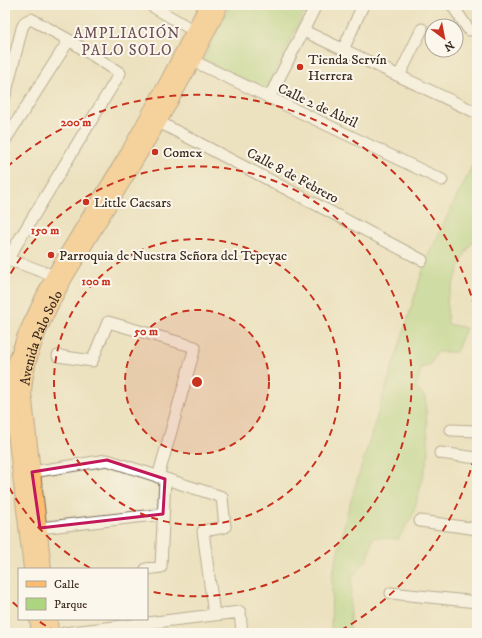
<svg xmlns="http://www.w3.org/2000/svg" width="482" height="638" viewBox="0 0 482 638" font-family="'IM FELL DW Pica',serif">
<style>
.green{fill:#acd580;stroke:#74804f}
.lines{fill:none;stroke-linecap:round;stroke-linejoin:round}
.minor-casing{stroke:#796a57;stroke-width:13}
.major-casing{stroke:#796a57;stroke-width:16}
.minor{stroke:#fff;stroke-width:11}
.major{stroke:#febc70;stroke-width:14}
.marked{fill:none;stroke:#c2185b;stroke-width:3;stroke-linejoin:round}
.ring{fill:none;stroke:#c8321e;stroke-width:2;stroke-dasharray:7 5}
.poi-dot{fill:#c8321e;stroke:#fbf7ec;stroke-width:1.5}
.labels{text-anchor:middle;stroke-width:4;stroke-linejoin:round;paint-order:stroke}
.poi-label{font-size:14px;fill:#3b2a1e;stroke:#fbf7ec;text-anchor:start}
.street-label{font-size:14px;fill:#3b2a1e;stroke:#fbf7ec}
.neighbourhood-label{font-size:15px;letter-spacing:1px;fill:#6f5057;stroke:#fbf7ec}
.centre{fill:#c8321e;stroke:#fbf7ec;stroke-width:2}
.ring-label{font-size:12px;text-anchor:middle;font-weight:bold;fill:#c8321e;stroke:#fbf7ec;stroke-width:4;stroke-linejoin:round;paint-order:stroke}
</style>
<rect width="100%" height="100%" fill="#fbf7ec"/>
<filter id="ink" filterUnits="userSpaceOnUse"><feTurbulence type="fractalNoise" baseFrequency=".025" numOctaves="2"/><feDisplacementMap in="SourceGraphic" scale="8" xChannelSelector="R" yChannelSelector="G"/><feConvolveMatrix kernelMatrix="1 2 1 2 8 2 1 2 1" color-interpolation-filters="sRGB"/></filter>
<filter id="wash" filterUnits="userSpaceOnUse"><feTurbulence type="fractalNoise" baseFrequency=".012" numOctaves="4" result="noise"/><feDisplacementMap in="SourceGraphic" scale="16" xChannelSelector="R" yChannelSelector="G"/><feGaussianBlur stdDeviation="0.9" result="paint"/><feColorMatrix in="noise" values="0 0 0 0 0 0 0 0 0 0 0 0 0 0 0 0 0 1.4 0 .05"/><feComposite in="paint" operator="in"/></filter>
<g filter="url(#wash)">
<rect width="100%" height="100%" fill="#ece2c0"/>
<path class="green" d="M 230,5 L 308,5 L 266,90 L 203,60 Z
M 477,156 L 477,240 L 472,242 L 465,254 L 447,299 L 448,324 L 466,328 L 456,352 L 437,352 L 430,365 L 421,368 L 416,388 L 425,397 L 429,453 L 413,515 L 398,539 L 373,537 L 368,558 L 352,577 L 350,604 L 350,633 L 331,633 L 332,577 L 347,513 L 426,260 Z"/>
</g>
<g filter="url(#ink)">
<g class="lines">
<g class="minor-casing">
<path id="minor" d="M 150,5 L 201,35
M 452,5 L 469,30
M 304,31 L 473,111
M 343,50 L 363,5
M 187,58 L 442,180
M 399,76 L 422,29
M 5,96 L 22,28 L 25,22 L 31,19 L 69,40 L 120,73 L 7,260
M 269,98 L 316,5
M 153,119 L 422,260
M 5,140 L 69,40
M 5,260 L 19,263 L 60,278
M 58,356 L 92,361 L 108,322 L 195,347 L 158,477
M 451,430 L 477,431
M 440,453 L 477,458
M 32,472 L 107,460 L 222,497 L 225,527 L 203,531 L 214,615 L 240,612 L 242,633
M 420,521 L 477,529
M 40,528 L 163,514
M 146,569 L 161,567 L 165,479
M 391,593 L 477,602
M 64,633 L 214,615"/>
</g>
<g class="major-casing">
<g id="major">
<path d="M 31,569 L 12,407 L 12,372 L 25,335 L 43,297 L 54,275 L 126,156 L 168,80 L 207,5"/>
<path id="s1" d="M 44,569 L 24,392 C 26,352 46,314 64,280 L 159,122 L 193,61 L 221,5"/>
<path d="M 37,619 L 39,633"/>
<path d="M 50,619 L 51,633"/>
</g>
</g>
<use href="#minor" class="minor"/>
<use href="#major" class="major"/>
</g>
</g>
<path d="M0 0H482V638H0ZM 107,460 L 165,479 L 163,514 L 40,528 L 32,472 Z" fill="#ece2c0" fill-opacity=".55" fill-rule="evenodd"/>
<path class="marked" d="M 107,460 L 165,479 L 163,514 L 40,528 L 32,472 Z"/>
<circle cx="197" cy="382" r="72" fill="#c8321e" fill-opacity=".12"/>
<g class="ring">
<circle cx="197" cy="382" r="72"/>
<circle cx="197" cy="382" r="143"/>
<path d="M90 568A215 215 0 0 1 5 480M5 284A215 215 0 1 1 149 591"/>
<path d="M477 447A287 287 0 0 1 338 632M56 632A287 287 0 0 1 37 620M18 607A287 287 0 0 1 7 597M7 167A287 287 0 0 1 477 317"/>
</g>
<g class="poi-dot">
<circle cx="300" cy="67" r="4"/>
<circle cx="155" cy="152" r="4"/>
<circle cx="86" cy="202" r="4"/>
<circle cx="51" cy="255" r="4"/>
</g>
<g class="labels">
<g class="poi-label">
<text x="308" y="64">Tienda Servín<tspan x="308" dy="16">Herrera</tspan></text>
<text x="163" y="157">Comex</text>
<text x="94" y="207">Little Caesars</text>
<text x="59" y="260">Parroquia de Nuestra Señora del Tepeyac</text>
</g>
<g class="street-label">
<text transform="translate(318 105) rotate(25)" y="5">Calle 2 de Abril</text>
<text transform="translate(293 175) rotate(28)" y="5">Calle 8 de Febrero</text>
<text dy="5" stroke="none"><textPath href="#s1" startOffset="235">Avenida Palo Solo</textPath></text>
</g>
<g class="neighbourhood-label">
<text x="127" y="38">AMPLIACIÓN<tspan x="127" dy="17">PALO SOLO</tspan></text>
</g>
</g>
<circle cx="197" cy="382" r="6" class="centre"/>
<g class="ring-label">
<text x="76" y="126">200 m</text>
<text x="45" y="234">150 m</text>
<text x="96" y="285">100 m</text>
<text x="146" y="335">50 m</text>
</g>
<rect width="482" height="638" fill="none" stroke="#fbf7ec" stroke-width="20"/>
<rect x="18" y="568" width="130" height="52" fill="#fbf7ec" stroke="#aea59a"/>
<rect x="26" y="581" width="20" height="6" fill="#febc70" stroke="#aea59a"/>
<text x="54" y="588" font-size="12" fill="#3b2a1e">Calle</text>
<rect x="26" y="598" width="20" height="12" fill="#acd580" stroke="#aea59a"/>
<text x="54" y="608" font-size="12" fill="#3b2a1e">Parque</text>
<g transform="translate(444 38) rotate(148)"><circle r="19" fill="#fbf7ec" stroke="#aea59a"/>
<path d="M0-3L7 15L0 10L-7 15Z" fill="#c8321e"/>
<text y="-6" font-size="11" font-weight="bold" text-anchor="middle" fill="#3b2a1e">N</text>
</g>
</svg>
